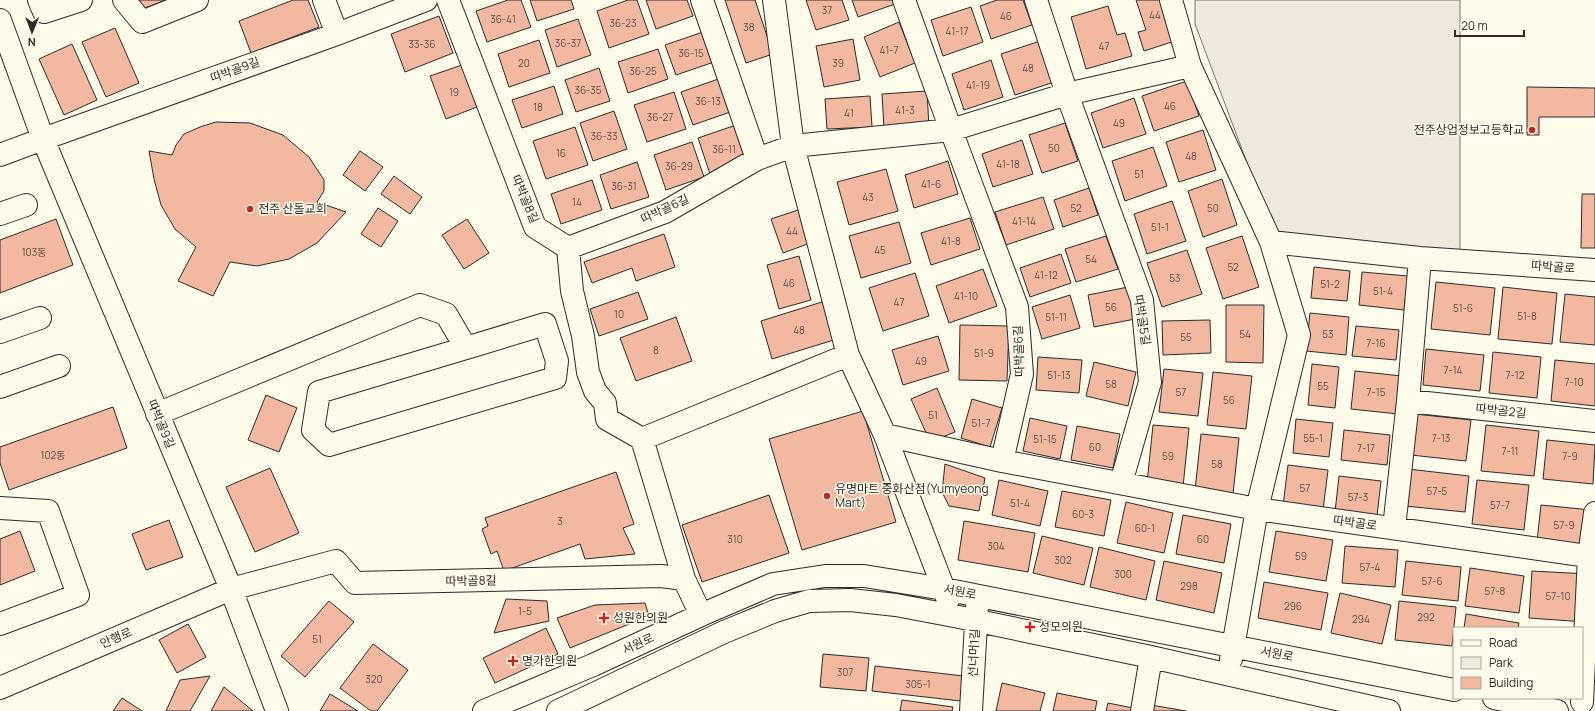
<svg xmlns="http://www.w3.org/2000/svg" width="1595" height="711" viewBox="0 0 1595 711" font-family="Manrope,'Noto Sans KR',sans-serif">
<style>
.green{fill:#ecebdb;stroke:#74746e}
.building{fill:#f2b8a0;stroke:#2b2b2b}
.lines{fill:none;stroke-linecap:round;stroke-linejoin:round}
.minor-casing{stroke:#2b2b2b;stroke-width:24}
.minor{stroke:#fdfbea;stroke-width:22}
.poi-dot{fill:#c62828;stroke:#fdfbea;stroke-width:1.5}
.labels{text-anchor:middle;stroke-width:3;stroke-linejoin:round;paint-order:stroke}
.number-label{font-size:10px;fill:#5d4e48}
.street-label{font-size:12px;fill:#2b2b2b;stroke:#fdfbea}
.poi-label{font-size:12px;fill:#2b2b2b;stroke:#fdfbea;text-anchor:start}
</style>
<rect width="100%" height="100%" fill="#fdfbea"/>
<path class="green" d="M 1195,0 L 1460,0 L 1460,254 L 1273,232 L 1195,24 Z"/>
<path class="building" d="M 133,0 L 166,0 L 137,11 Z
M 293,0 L 308,0 L 319,27 L 251,53 L 239,21 Z
M 508,0 L 521,0 L 531,27 L 487,42 L 476,11 Z
M 530,0 L 571,0 L 574,9 L 537,21 Z
M 628,0 L 637,0 L 649,34 L 609,48 L 597,11 Z
M 646,0 L 687,0 L 693,16 L 656,29 Z
M 725,0 L 755,0 L 773,54 L 746,63 Z
M 806,0 L 842,0 L 849,20 L 816,30 Z
M 852,0 L 897,0 L 898,3 L 858,17 Z
M 997,0 L 1023,0 L 1032,25 L 991,39 L 980,6 Z
M 1136,0 L 1165,0 L 1178,40 L 1144,51 L 1138,32 L 1146,30 Z
M 1108,6 L 1117,35 L 1125,33 L 1132,56 L 1086,69 L 1071,17 Z
M 971,7 L 983,42 L 943,56 L 931,20 Z
M 439,16 L 453,53 L 405,72 L 391,34 Z
M 578,19 L 591,55 L 557,67 L 545,30 Z
M 899,22 L 915,63 L 880,77 L 864,37 Z
M 115,28 L 139,83 L 106,97 L 82,42 Z
M 706,31 L 717,61 L 676,75 L 665,45 Z
M 853,39 L 860,80 L 824,87 L 816,46 Z
M 539,40 L 550,73 L 509,87 L 498,54 Z
M 1040,41 L 1054,82 L 1015,95 L 1001,54 Z
M 72,44 L 97,100 L 64,115 L 39,59 Z
M 658,49 L 668,79 L 628,93 L 618,62 Z
M 991,60 L 1003,97 L 964,110 L 952,74 Z
M 462,65 L 477,107 L 446,119 L 430,76 Z
M 599,68 L 610,101 L 576,112 L 565,80 Z
M 724,77 L 736,110 L 693,125 L 681,92 Z
M 1187,81 L 1199,116 L 1154,131 L 1142,96 Z
M 554,86 L 563,114 L 522,128 L 512,100 Z
M 1527,87 L 1595,88 L 1595,117 L 1539,117 L 1539,135 L 1527,135 Z
M 927,91 L 929,127 L 884,129 L 882,94 Z
M 674,92 L 686,129 L 647,142 L 634,105 Z
M 870,96 L 872,127 L 827,129 L 825,99 Z
M 1134,98 L 1146,134 L 1103,148 L 1091,113 Z
M 614,111 L 627,149 L 593,161 L 580,123 Z
M 216,122 L 250,123 L 283,135 L 309,157 L 324,180 L 324,191 L 317,202 L 346,212 L 317,243 L 289,259 L 257,266 L 230,262 L 213,296 L 178,281 L 196,247 L 175,229 L 161,205 L 154,179 L 149,151 L 172,155 L 176,145 L 184,134 L 200,127 Z
M 1065,123 L 1078,161 L 1042,173 L 1029,135 Z
M 739,124 L 751,159 L 710,174 L 698,138 Z
M 575,127 L 588,165 L 546,179 L 533,141 Z
M 1203,130 L 1216,170 L 1179,182 L 1166,142 Z
M 1022,140 L 1033,174 L 993,187 L 982,154 Z
M 692,142 L 704,177 L 666,190 L 654,155 Z
M 1153,147 L 1167,186 L 1125,201 L 1112,161 Z
M 360,151 L 383,167 L 365,191 L 343,175 Z
M 948,161 L 958,194 L 914,208 L 905,175 Z
M 637,162 L 649,197 L 611,209 L 600,175 Z
M 886,169 L 898,211 L 849,225 L 837,182 Z
M 394,176 L 422,197 L 410,214 L 381,194 Z
M 1222,179 L 1237,225 L 1203,237 L 1188,191 Z
M 592,180 L 602,210 L 561,224 L 551,194 Z
M 1089,188 L 1098,215 L 1063,227 L 1054,200 Z
M 1582,194 L 1595,194 L 1595,248 L 1581,248 Z
M 1043,197 L 1054,229 L 1006,245 L 995,212 Z
M 1172,201 L 1186,241 L 1147,254 L 1134,214 Z
M 378,208 L 398,221 L 381,247 L 361,234 Z
M 801,209 L 813,242 L 783,253 L 771,219 Z
M 970,218 L 980,249 L 931,265 L 921,233 Z
M 56,219 L 73,265 L 0,293 L 0,240 Z
M 467,219 L 489,253 L 464,269 L 442,235 Z
M 899,222 L 911,263 L 861,278 L 849,236 Z
M 664,234 L 675,267 L 636,281 L 632,268 L 592,283 L 584,262 Z
M 1106,236 L 1118,269 L 1076,282 L 1065,249 Z
M 1242,236 L 1259,287 L 1223,299 L 1206,248 Z
M 1187,250 L 1202,294 L 1162,307 L 1147,263 Z
M 1061,254 L 1071,283 L 1030,297 L 1020,268 Z
M 799,256 L 811,300 L 779,309 L 767,265 Z
M 1314,267 L 1350,271 L 1347,301 L 1311,298 Z
M 983,269 L 997,306 L 949,323 L 936,286 Z
M 1362,272 L 1408,276 L 1404,310 L 1359,305 Z
M 915,273 L 929,316 L 883,331 L 869,288 Z
M 1436,282 L 1495,288 L 1490,335 L 1431,329 Z
M 1128,287 L 1135,319 L 1094,327 L 1088,295 Z
M 1503,287 L 1557,293 L 1552,344 L 1498,339 Z
M 638,292 L 648,319 L 599,336 L 590,309 Z
M 1565,294 L 1595,297 L 1595,345 L 1560,342 Z
M 1070,295 L 1080,328 L 1042,339 L 1032,307 Z
M 825,301 L 837,339 L 772,359 L 761,321 Z
M 1226,305 L 1264,305 L 1263,363 L 1226,362 Z
M 1310,313 L 1349,317 L 1346,355 L 1306,351 Z
M 676,317 L 692,361 L 636,381 L 620,338 Z
M 1210,320 L 1211,353 L 1163,355 L 1162,321 Z
M 960,325 L 1009,326 L 1007,381 L 959,380 Z
M 1356,326 L 1399,330 L 1396,360 L 1352,356 Z
M 938,336 L 949,371 L 903,385 L 892,350 Z
M 1426,349 L 1484,355 L 1480,391 L 1423,385 Z
M 1493,352 L 1541,357 L 1537,398 L 1489,393 Z
M 1038,357 L 1082,360 L 1079,393 L 1036,390 Z
M 1555,360 L 1595,364 L 1595,406 L 1551,401 Z
M 1094,362 L 1136,372 L 1128,406 L 1086,396 Z
M 1312,364 L 1339,367 L 1335,408 L 1308,405 Z
M 1164,369 L 1203,373 L 1198,416 L 1159,412 Z
M 1355,371 L 1402,376 L 1398,414 L 1351,409 Z
M 1213,372 L 1252,376 L 1246,429 L 1207,425 Z
M 937,388 L 955,432 L 930,442 L 911,399 Z
M 266,395 L 297,408 L 279,452 L 248,440 Z
M 972,399 L 1002,408 L 990,447 L 961,438 Z
M 113,407 L 127,448 L 9,490 L 0,463 L 0,447 Z
M 863,411 L 896,522 L 802,550 L 769,439 Z
M 1415,414 L 1471,420 L 1466,461 L 1411,455 Z
M 1030,418 L 1067,426 L 1060,459 L 1023,451 Z
M 1296,419 L 1333,423 L 1329,457 L 1293,453 Z
M 1153,425 L 1189,428 L 1183,487 L 1147,483 Z
M 1486,425 L 1539,431 L 1534,476 L 1481,471 Z
M 1077,426 L 1120,434 L 1113,468 L 1071,460 Z
M 1344,430 L 1390,435 L 1387,465 L 1341,460 Z
M 1201,434 L 1239,438 L 1233,494 L 1195,490 Z
M 1547,440 L 1595,445 L 1593,484 L 1543,479 Z
M 945,464 L 985,478 L 979,511 L 949,506 L 942,492 Z
M 1288,465 L 1328,470 L 1323,510 L 1283,506 Z
M 270,468 L 299,533 L 255,552 L 226,487 Z
M 1408,469 L 1469,476 L 1465,512 L 1405,506 Z
M 616,472 L 634,524 L 623,528 L 635,554 L 585,559 L 580,544 L 504,571 L 497,551 L 491,554 L 482,529 L 488,526 L 485,518 Z
M 1339,476 L 1381,481 L 1377,516 L 1335,512 Z
M 999,480 L 1048,491 L 1040,526 L 992,515 Z
M 1477,480 L 1529,485 L 1524,530 L 1472,524 Z
M 1062,491 L 1111,500 L 1104,536 L 1055,527 Z
M 769,495 L 789,553 L 702,582 L 682,525 Z
M 1126,502 L 1173,513 L 1164,553 L 1117,543 Z
M 1541,505 L 1591,510 L 1588,546 L 1537,541 Z
M 1183,515 L 1231,524 L 1224,563 L 1176,554 Z
M 169,520 L 183,557 L 146,570 L 132,534 Z
M 964,521 L 1035,533 L 1028,572 L 958,560 Z
M 20,531 L 35,571 L 0,585 L 0,539 Z
M 1276,531 L 1333,540 L 1326,581 L 1269,572 Z
M 1042,536 L 1093,548 L 1084,585 L 1033,573 Z
M 1345,546 L 1398,550 L 1395,587 L 1342,583 Z
M 1099,547 L 1155,561 L 1146,600 L 1090,587 Z
M 1164,561 L 1222,573 L 1214,613 L 1156,600 Z
M 1406,561 L 1461,567 L 1458,601 L 1402,595 Z
M 1470,568 L 1524,576 L 1519,613 L 1465,606 Z
M 1532,571 L 1588,574 L 1585,622 L 1529,618 Z
M 1264,582 L 1328,593 L 1321,630 L 1258,618 Z
M 1340,593 L 1391,605 L 1382,644 L 1331,633 Z
M 506,599 L 547,601 L 549,621 L 494,633 Z
M 329,601 L 354,622 L 305,677 L 281,656 Z
M 1399,601 L 1456,607 L 1452,646 L 1395,640 Z
M 645,603 L 649,616 L 570,648 L 557,618 L 595,605 Z
M 1466,614 L 1519,623 L 1518,628 L 1464,628 Z
M 188,624 L 206,657 L 177,673 L 159,640 Z
M 546,628 L 558,654 L 495,683 L 483,658 Z
M 373,644 L 408,670 L 377,711 L 371,711 L 340,688 Z
M 823,654 L 869,658 L 866,691 L 820,687 Z
M 875,666 L 964,676 L 961,701 L 872,691 Z
M 210,676 L 190,711 L 166,711 L 180,680 Z
M 1002,683 L 1045,693 L 1040,711 L 996,711 Z
M 224,687 L 253,711 L 211,711 Z
M 1057,693 L 1097,701 L 1095,711 L 1053,711 Z
M 330,694 L 358,711 L 320,711 Z
M 122,698 L 142,711 L 113,711 Z
M 902,700 L 953,707 L 952,711 L 900,711 Z
M 1108,703 L 1138,709 L 1138,711 L 1106,711 Z
M 1151,705 L 1186,711 L 1150,711 Z"/>
<g class="lines">
<g class="minor-casing">
<path id="minor" d="M 39,0 L 44,12 L 81,0
M 124,0 L 142,22 L 197,0
M 324,0 L 337,34
M 448,0 L 535,227 L 568,248 L 572,291 L 583,336 L 588,372 L 595,391 L 605,403 L 607,419 L 642,439
M 702,0 L 757,159
M 774,0 L 793,146 L 848,355 L 885,435 L 948,600
M 904,0 L 951,130 L 1017,307 L 1022,374 L 1002,461
M 1036,0 L 1067,94 L 1142,300 L 1150,382 L 1121,483
M 1171,0 L 1190,66 L 1271,242 L 1299,335 L 1257,509 L 1231,659
M 0,20 L 43,139 L 231,589 L 277,711
M 0,155 L 43,139 L 337,34 L 426,0
M 0,214 L 26,205
M 1271,242 L 1420,258 L 1595,270
M 568,248 L 665,212 L 757,159 L 793,146 L 951,130 L 1067,94 L 1190,66
M 0,332 L 40,318
M 0,387 L 59,366
M 1408,401 L 1595,421
M 157,414 L 420,305 L 446,314 L 466,348 L 319,392 L 313,430 L 329,445 L 555,378 L 557,361 L 545,324 L 466,348
M 885,435 L 1002,461 L 1257,509 L 1595,557
M 0,508 L 48,511 L 78,595 L 0,624
M 1394,528 L 1408,401 L 1420,258
M 684,579 L 642,439 L 848,355
M 0,688 L 231,589 L 336,561 L 355,583 L 661,576 L 684,579 L 701,615
M 1494,698 L 1557,711
M 1582,702 L 1589,556 L 1595,513
M 484,711 L 593,665 L 701,615 L 773,584 L 825,576 L 864,576 L 944,589 L 1454,690
M 558,711 L 724,632 L 775,611 L 809,601 L 850,600 L 896,605 L 954,616 L 1151,657 L 1389,711
M 971,711 L 977,606
M 1142,711 L 1151,657"/>
</g>
<use href="#minor" class="minor"/>
</g>
<g class="poi-dot">
<circle cx="1532" cy="130" r="4"/>
<circle cx="250" cy="209" r="4"/>
<circle cx="827" cy="496" r="4"/>
<path d="M602 612h4v4h4v4h-4v4h-4v-4h-4v-4h4z"/>
<path d="M1028 621h4v4h4v4h-4v4h-4v-4h-4v-4h4z"/>
<path d="M511 655h4v4h4v4h-4v4h-4v-4h-4v-4h4z"/>
</g>
<g class="labels">
<g class="number-label">
<text x="827" y="14">37</text>
<text x="1155" y="19">44</text>
<text x="1006" y="20">46</text>
<text x="503" y="23">36-41</text>
<text x="623" y="27">36-23</text>
<text x="749" y="31">38</text>
<text x="957" y="35">41-17</text>
<text x="568" y="47">36-37</text>
<text x="422" y="48">33-36</text>
<text x="1104" y="50">47</text>
<text x="889" y="54">41-7</text>
<text x="691" y="57">36-15</text>
<text x="524" y="67">20</text>
<text x="838" y="67">39</text>
<text x="1028" y="72">48</text>
<text x="643" y="75">36-25</text>
<text x="978" y="89">41-19</text>
<text x="588" y="94">36-35</text>
<text x="454" y="96">19</text>
<text x="708" y="105">36-13</text>
<text x="1170" y="110">46</text>
<text x="538" y="111">18</text>
<text x="905" y="114">41-3</text>
<text x="849" y="117">41</text>
<text x="660" y="121">36-27</text>
<text x="1119" y="127">49</text>
<text x="604" y="140">36-33</text>
<text x="1054" y="152">50</text>
<text x="724" y="153">36-11</text>
<text x="561" y="157">16</text>
<text x="1191" y="160">48</text>
<text x="1008" y="168">41-18</text>
<text x="679" y="170">36-29</text>
<text x="1139" y="178">51</text>
<text x="931" y="188">41-6</text>
<text x="624" y="190">36-31</text>
<text x="868" y="201">43</text>
<text x="577" y="206">14</text>
<text x="1076" y="212">52</text>
<text x="1213" y="212">50</text>
<text x="1024" y="225">41-14</text>
<text x="1160" y="231">51-1</text>
<text x="792" y="235">44</text>
<text x="951" y="245">41-8</text>
<text x="880" y="254">45</text>
<text x="34" y="256">103동</text>
<text x="1091" y="263">54</text>
<text x="1233" y="271">52</text>
<text x="1046" y="279">41-12</text>
<text x="1175" y="282">53</text>
<text x="789" y="287">46</text>
<text x="1330" y="288">51-2</text>
<text x="1383" y="295">51-4</text>
<text x="966" y="300">41-10</text>
<text x="899" y="306">47</text>
<text x="1111" y="311">56</text>
<text x="1463" y="312">51-6</text>
<text x="619" y="318">10</text>
<text x="1527" y="320">51-8</text>
<text x="1056" y="321">51-11</text>
<text x="799" y="334">48</text>
<text x="1245" y="338">54</text>
<text x="1328" y="338">53</text>
<text x="1186" y="341">55</text>
<text x="1376" y="347">7-16</text>
<text x="656" y="354">8</text>
<text x="984" y="357">51-9</text>
<text x="921" y="365">49</text>
<text x="1453" y="374">7-14</text>
<text x="1059" y="379">51-13</text>
<text x="1515" y="379">7-12</text>
<text x="1574" y="386">7-10</text>
<text x="1111" y="388">58</text>
<text x="1323" y="390">55</text>
<text x="1181" y="396">57</text>
<text x="1376" y="396">7-15</text>
<text x="1229" y="404">56</text>
<text x="933" y="419">51</text>
<text x="981" y="427">51-7</text>
<text x="1313" y="442">55-1</text>
<text x="1441" y="442">7-13</text>
<text x="1045" y="443">51-15</text>
<text x="1095" y="451">60</text>
<text x="1366" y="452">7-17</text>
<text x="1510" y="455">7-11</text>
<text x="53" y="459">102동</text>
<text x="1168" y="460">59</text>
<text x="1570" y="460">7-9</text>
<text x="1217" y="468">58</text>
<text x="1305" y="492">57</text>
<text x="1437" y="495">57-5</text>
<text x="1358" y="501">57-3</text>
<text x="1020" y="507">51-4</text>
<text x="1500" y="509">57-7</text>
<text x="1083" y="518">60-3</text>
<text x="560" y="525">3</text>
<text x="1564" y="529">57-9</text>
<text x="1145" y="532">60-1</text>
<text x="735" y="543">310</text>
<text x="1203" y="543">60</text>
<text x="996" y="550">304</text>
<text x="1301" y="560">59</text>
<text x="1063" y="564">302</text>
<text x="1370" y="571">57-4</text>
<text x="1123" y="578">300</text>
<text x="1432" y="585">57-6</text>
<text x="1189" y="590">298</text>
<text x="1495" y="595">57-8</text>
<text x="1558" y="600">57-10</text>
<text x="1293" y="610">296</text>
<text x="525" y="615">1-5</text>
<text x="1426" y="621">292</text>
<text x="1361" y="623">294</text>
<text x="317" y="643">51</text>
<text x="845" y="676">307</text>
<text x="374" y="683">320</text>
<text x="918" y="688">305-1</text>
</g>
<g class="street-label">
<text transform="translate(235 70) rotate(-20)" y="4">따박골9길</text>
<text transform="translate(525 199) rotate(67)" y="4">따박골8길</text>
<text transform="translate(665 209) rotate(-25)" y="4">따박골6길</text>
<text transform="translate(1553 267) rotate(4)" y="4">따박골로</text>
<text transform="translate(1142 320) rotate(81)" y="4">따박골5길</text>
<text transform="translate(1019 351) rotate(-92)" y="4">따박골6길</text>
<text transform="translate(1501 411) rotate(6)" y="4">따박골2길</text>
<text transform="translate(161 424) rotate(67)" y="4">따박골9길</text>
<text transform="translate(1355 523) rotate(8)" y="4">따박골로</text>
<text transform="translate(471 581) rotate(-1)" y="4">따박골8길</text>
<text transform="translate(960 592) rotate(10)" y="4">서원로</text>
<text transform="translate(116 638) rotate(-23)" y="4">안행로</text>
<text transform="translate(638 644) rotate(-25)" y="4">서원로</text>
<text transform="translate(974 653) rotate(-87)" y="4">선너머1길</text>
<text transform="translate(1277 654) rotate(11)" y="4">서원로</text>
</g>
<g class="poi-label">
<text x="1524" y="134" text-anchor="end">전주상업정보고등학교</text>
<text x="258" y="213">전주 산돌교회</text>
<text x="835" y="493">유명마트 중화산점(Yumyeong<tspan x="835" dy="14">Mart)</tspan></text>
<text x="613" y="622">성원한의원</text>
<text x="1039" y="631">성모의원</text>
<text x="522" y="665">명가한의원</text>
</g>
</g>
<rect x="1453" y="627" width="130" height="72" fill="#fdfbea" stroke="#a9a89e"/>
<rect x="1461" y="640" width="20" height="6" fill="#fdfbea" stroke="#a9a89e"/>
<text x="1489" y="647" font-size="12" fill="#2b2b2b">Road</text>
<rect x="1461" y="657" width="20" height="12" fill="#ecebdb" stroke="#a9a89e"/>
<text x="1489" y="667" font-size="12" fill="#2b2b2b">Park</text>
<rect x="1461" y="677" width="20" height="12" fill="#f2b8a0" stroke="#a9a89e"/>
<text x="1489" y="687" font-size="12" fill="#2b2b2b">Building</text>
<g transform="translate(32 32) rotate(181)" stroke="#fdfbea" stroke-width="3" paint-order="stroke">
<path d="M0-3L7 15L0 10L-7 15Z" fill="#2b2b2b"/>
<text y="-6" font-size="11" font-weight="bold" text-anchor="middle" fill="#2b2b2b">N</text>
</g>
<path d="M1455 30v6h69v-6" fill="none" stroke="#2b2b2b" stroke-width="2"/>
<text x="1461" y="30" font-size="12" fill="#2b2b2b" stroke="#fdfbea" stroke-width="3" paint-order="stroke">20 m</text>
</svg>
